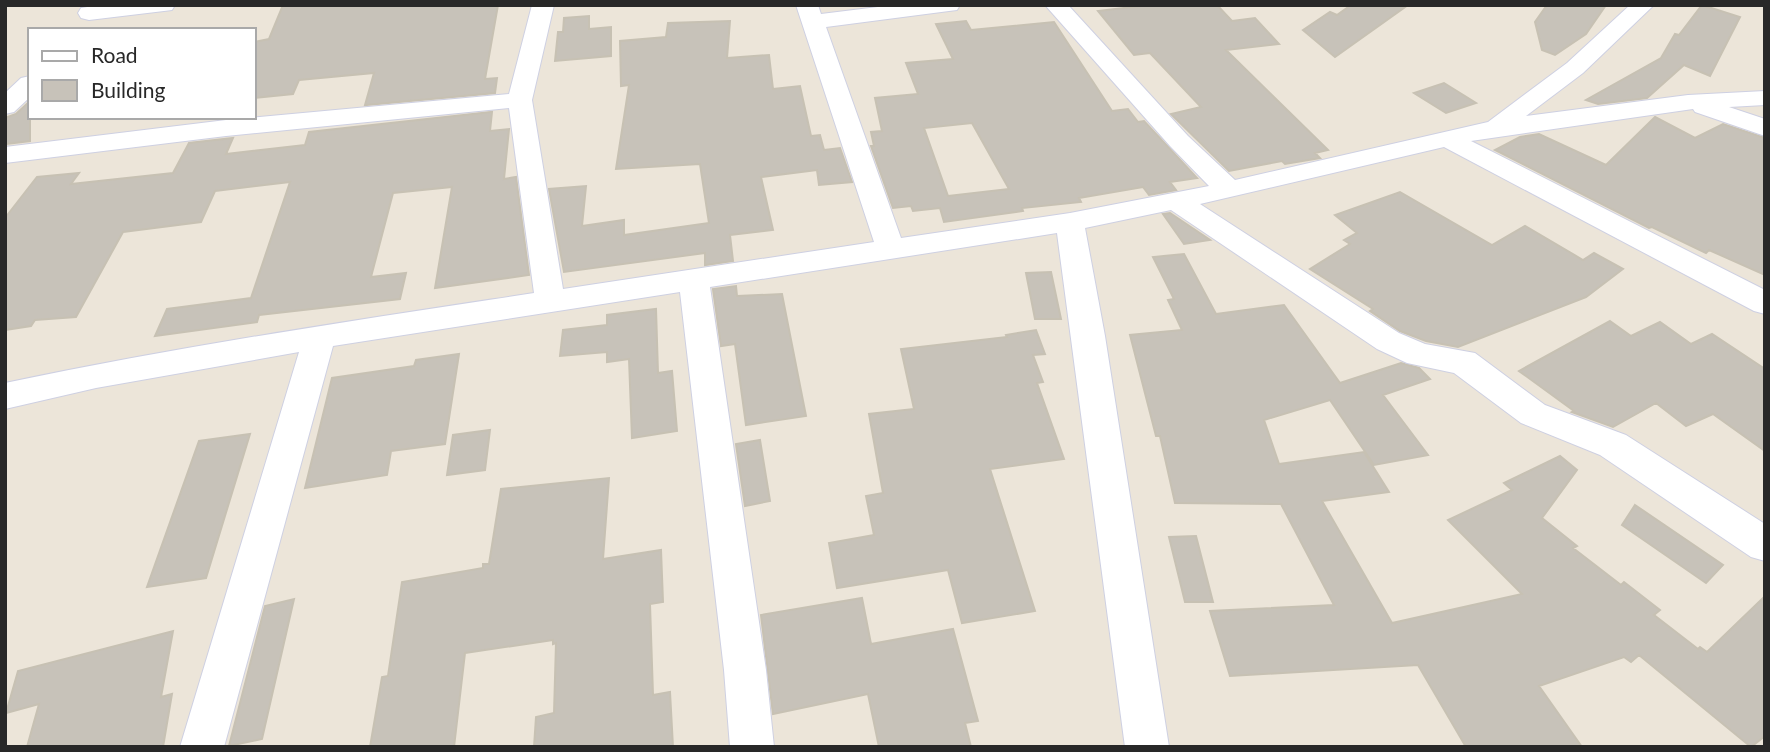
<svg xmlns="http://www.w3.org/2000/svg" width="1770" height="752" viewBox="0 0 1770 752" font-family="Lato,sans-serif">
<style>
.building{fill:#c7c2b9;stroke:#c7c1b3;stroke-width:2;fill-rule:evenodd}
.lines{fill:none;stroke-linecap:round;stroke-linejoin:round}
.minor-casing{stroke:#ced0e2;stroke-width:2}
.minor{fill:#fff;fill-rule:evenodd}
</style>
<rect width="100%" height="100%" fill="#ece5d9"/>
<path class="building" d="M 283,5 L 498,5 L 485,79 L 497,78 L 495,93 L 365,105 L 374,73 L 299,80 L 293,94 L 254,98 L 254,42 L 269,39 Z
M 1149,5 L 1217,5 L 1232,21 L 1255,18 L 1279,44 L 1226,50 L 1328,150 L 1315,153 L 1320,158 L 1285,164 L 1282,161 L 1229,171 L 1171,114 L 1201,107 L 1150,53 L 1134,55 L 1098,11 Z
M 1351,5 L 1408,5 L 1335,57 L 1303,30 L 1330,12 L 1337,15 Z
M 1547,5 L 1606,5 L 1586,34 L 1555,55 L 1542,50 L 1535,22 Z
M 1702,5 L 1740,17 L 1710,76 L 1684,65 L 1647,98 L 1598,104 L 1586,100 L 1661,58 L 1675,34 L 1679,35 Z
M 589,16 L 589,29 L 611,27 L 611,56 L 555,61 L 558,32 L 563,32 L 564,18 Z
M 730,21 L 727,58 L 769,55 L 773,89 L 800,86 L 811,136 L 820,135 L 824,150 L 840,148 L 852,182 L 819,185 L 817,170 L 761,177 L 773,230 L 730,235 L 733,261 L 705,265 L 705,253 L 564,272 L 549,189 L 586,186 L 582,226 L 624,220 L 624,235 L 709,223 L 700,164 L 616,169 L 629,85 L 621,86 L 620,41 L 666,37 L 668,23 Z
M 966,21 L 971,30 L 1054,22 L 1112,111 L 1128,109 L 1138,122 L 1144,121 L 1197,178 L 1170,182 L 1176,190 L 1149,195 L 1143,187 L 1079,198 L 1081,202 L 1022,208 L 1023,211 L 944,222 L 940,208 L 913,211 L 911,206 L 893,208 L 871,146 L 874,146 L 871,132 L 882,131 L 875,98 L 918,94 L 906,63 L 953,59 L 936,24 ZM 972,123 L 1009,189 L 948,196 L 924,128 Z
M 1444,83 L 1476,103 L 1446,113 L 1414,93 Z
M 30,101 L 30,141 L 5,144 L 5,118 L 16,114 Z
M 492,112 L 490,131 L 509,129 L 504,179 L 516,177 L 529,275 L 435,288 L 452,187 L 393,193 L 371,277 L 406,273 L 400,299 L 259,315 L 257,322 L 155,336 L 167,309 L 251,298 L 290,182 L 215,191 L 201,222 L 123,232 L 76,317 L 35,320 L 31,326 L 5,330 L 5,218 L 37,177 L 79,173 L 71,184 L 173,173 L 189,143 L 233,138 L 226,154 L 305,145 L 309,132 Z
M 1655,117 L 1695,138 L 1723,124 L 1765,138 L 1765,275 L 1709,250 L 1706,253 L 1652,227 L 1649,228 L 1495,150 L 1520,137 L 1539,134 L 1606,165 Z
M 1400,192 L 1492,245 L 1525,226 L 1583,260 L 1594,253 L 1623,269 L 1586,297 L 1458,347 L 1426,341 L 1400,331 L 1370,311 L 1373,309 L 1310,269 L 1350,244 L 1344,240 L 1357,233 L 1335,215 Z
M 1170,213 L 1210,240 L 1184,244 L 1163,214 Z
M 1184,254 L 1216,314 L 1284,305 L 1340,383 L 1401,363 L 1419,368 L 1430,379 L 1383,395 L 1428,455 L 1374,465 L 1330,400 L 1264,420 L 1279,464 L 1364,452 L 1389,492 L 1322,501 L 1392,623 L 1522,594 L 1448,520 L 1512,490 L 1504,483 L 1560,456 L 1577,470 L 1542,518 L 1577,546 L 1573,548 L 1621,585 L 1624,582 L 1660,610 L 1654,615 L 1698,649 L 1700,647 L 1707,652 L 1765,596 L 1765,736 L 1751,747 L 1639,655 L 1631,662 L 1624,657 L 1539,686 L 1582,747 L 1466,747 L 1418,665 L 1230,676 L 1210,611 L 1334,605 L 1281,504 L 1175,503 L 1160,436 L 1156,436 L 1130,335 L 1182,330 L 1168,300 L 1174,299 L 1153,257 Z
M 1051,272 L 1061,319 L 1035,319 L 1026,273 Z
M 736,286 L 737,296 L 782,294 L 806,416 L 746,425 L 735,344 L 721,346 L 713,289 Z
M 656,309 L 658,373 L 672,371 L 677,431 L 632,438 L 629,359 L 607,362 L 607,352 L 560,356 L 563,330 L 607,325 L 607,315 Z
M 1610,321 L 1631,336 L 1660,322 L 1691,344 L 1712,334 L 1765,369 L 1765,451 L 1713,414 L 1686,426 L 1656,403 L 1613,427 L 1572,412 L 1574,411 L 1519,371 Z
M 1036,330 L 1045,354 L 1033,355 L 1043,382 L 1037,383 L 1064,459 L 990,469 L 1035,611 L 962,623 L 948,570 L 837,588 L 829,543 L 874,535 L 866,496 L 883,493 L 869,414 L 914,409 L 901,349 L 1007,337 L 1006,335 Z
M 459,354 L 445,444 L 391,451 L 387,475 L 305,488 L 332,378 L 414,366 L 416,360 Z
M 490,430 L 485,470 L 447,475 L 453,435 Z
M 250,434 L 206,578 L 147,587 L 199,441 Z
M 760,440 L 770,501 L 745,506 L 736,444 Z
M 609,478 L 603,559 L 661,550 L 663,602 L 650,604 L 653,695 L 670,692 L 673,747 L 534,747 L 536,717 L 554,713 L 556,643 L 553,644 L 553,640 L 465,653 L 454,747 L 370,747 L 382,677 L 388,676 L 402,582 L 483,568 L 483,564 L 489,564 L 501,489 Z
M 1635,505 L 1723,565 L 1706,583 L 1622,525 Z
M 1196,536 L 1213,602 L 1185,602 L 1169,537 Z
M 862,598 L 871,644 L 953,629 L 978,721 L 965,723 L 971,747 L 879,747 L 868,694 L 773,714 L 761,615 Z
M 294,599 L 262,739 L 229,746 L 265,606 Z
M 173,631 L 161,697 L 172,694 L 163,747 L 27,747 L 39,704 L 6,713 L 18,671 Z"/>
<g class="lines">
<g class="minor-casing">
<path id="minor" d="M 175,5 L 172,10 L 164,11 L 89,20 L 81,18 L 78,13 L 81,8 L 100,5 Z
M 532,5 L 554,5 L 532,100 L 563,289 L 874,242 L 796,5 L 818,5 L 821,14 L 894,5 L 960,5 L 957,10 L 949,11 L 826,27 L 901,238 L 1070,213 L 1209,186 L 1170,146 L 1045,5 L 1068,5 L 1188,136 L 1235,180 L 1488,122 L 1567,63 L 1630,5 L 1654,5 L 1583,73 L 1526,116 L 1688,95 L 1765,91 L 1765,105 L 1729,107 L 1765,119 L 1765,136 L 1695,112 L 1693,109 L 1471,141 L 1765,290 L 1765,314 L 1754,311 L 1444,147 L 1200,204 L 1399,333 L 1425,344 L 1475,353 L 1545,405 L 1626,435 L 1765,524 L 1765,561 L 1751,557 L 1600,455 L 1521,423 L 1454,373 L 1407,363 L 1377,349 L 1171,210 L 1085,228 L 1105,336 L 1169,747 L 1125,747 L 1057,233 L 710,287 L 766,670 L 774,747 L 730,747 L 724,670 L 680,292 L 333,346 L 224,747 L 180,747 L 299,352 L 96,388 L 5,409 L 5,383 C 180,346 357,320 534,293 L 509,108 L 226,136 L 5,163 L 5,147 L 226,120 L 509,94 Z
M 30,76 L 30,97 L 14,112 L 5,114 L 5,93 L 21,78 Z"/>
</g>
<use href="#minor" class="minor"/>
</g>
<rect width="1770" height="752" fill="none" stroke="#282828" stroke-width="14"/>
<rect x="28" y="28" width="228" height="91" fill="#ffffff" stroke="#a9a9a9" stroke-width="2"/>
<rect x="42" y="51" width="35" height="10" fill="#ffffff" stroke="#a9a9a9" stroke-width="2"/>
<text x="91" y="63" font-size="21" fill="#282828">Road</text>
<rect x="42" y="80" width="35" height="21" fill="#c7c2b9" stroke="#a9a9a9" stroke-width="2"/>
<text x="91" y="98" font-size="21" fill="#282828">Building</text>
</svg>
